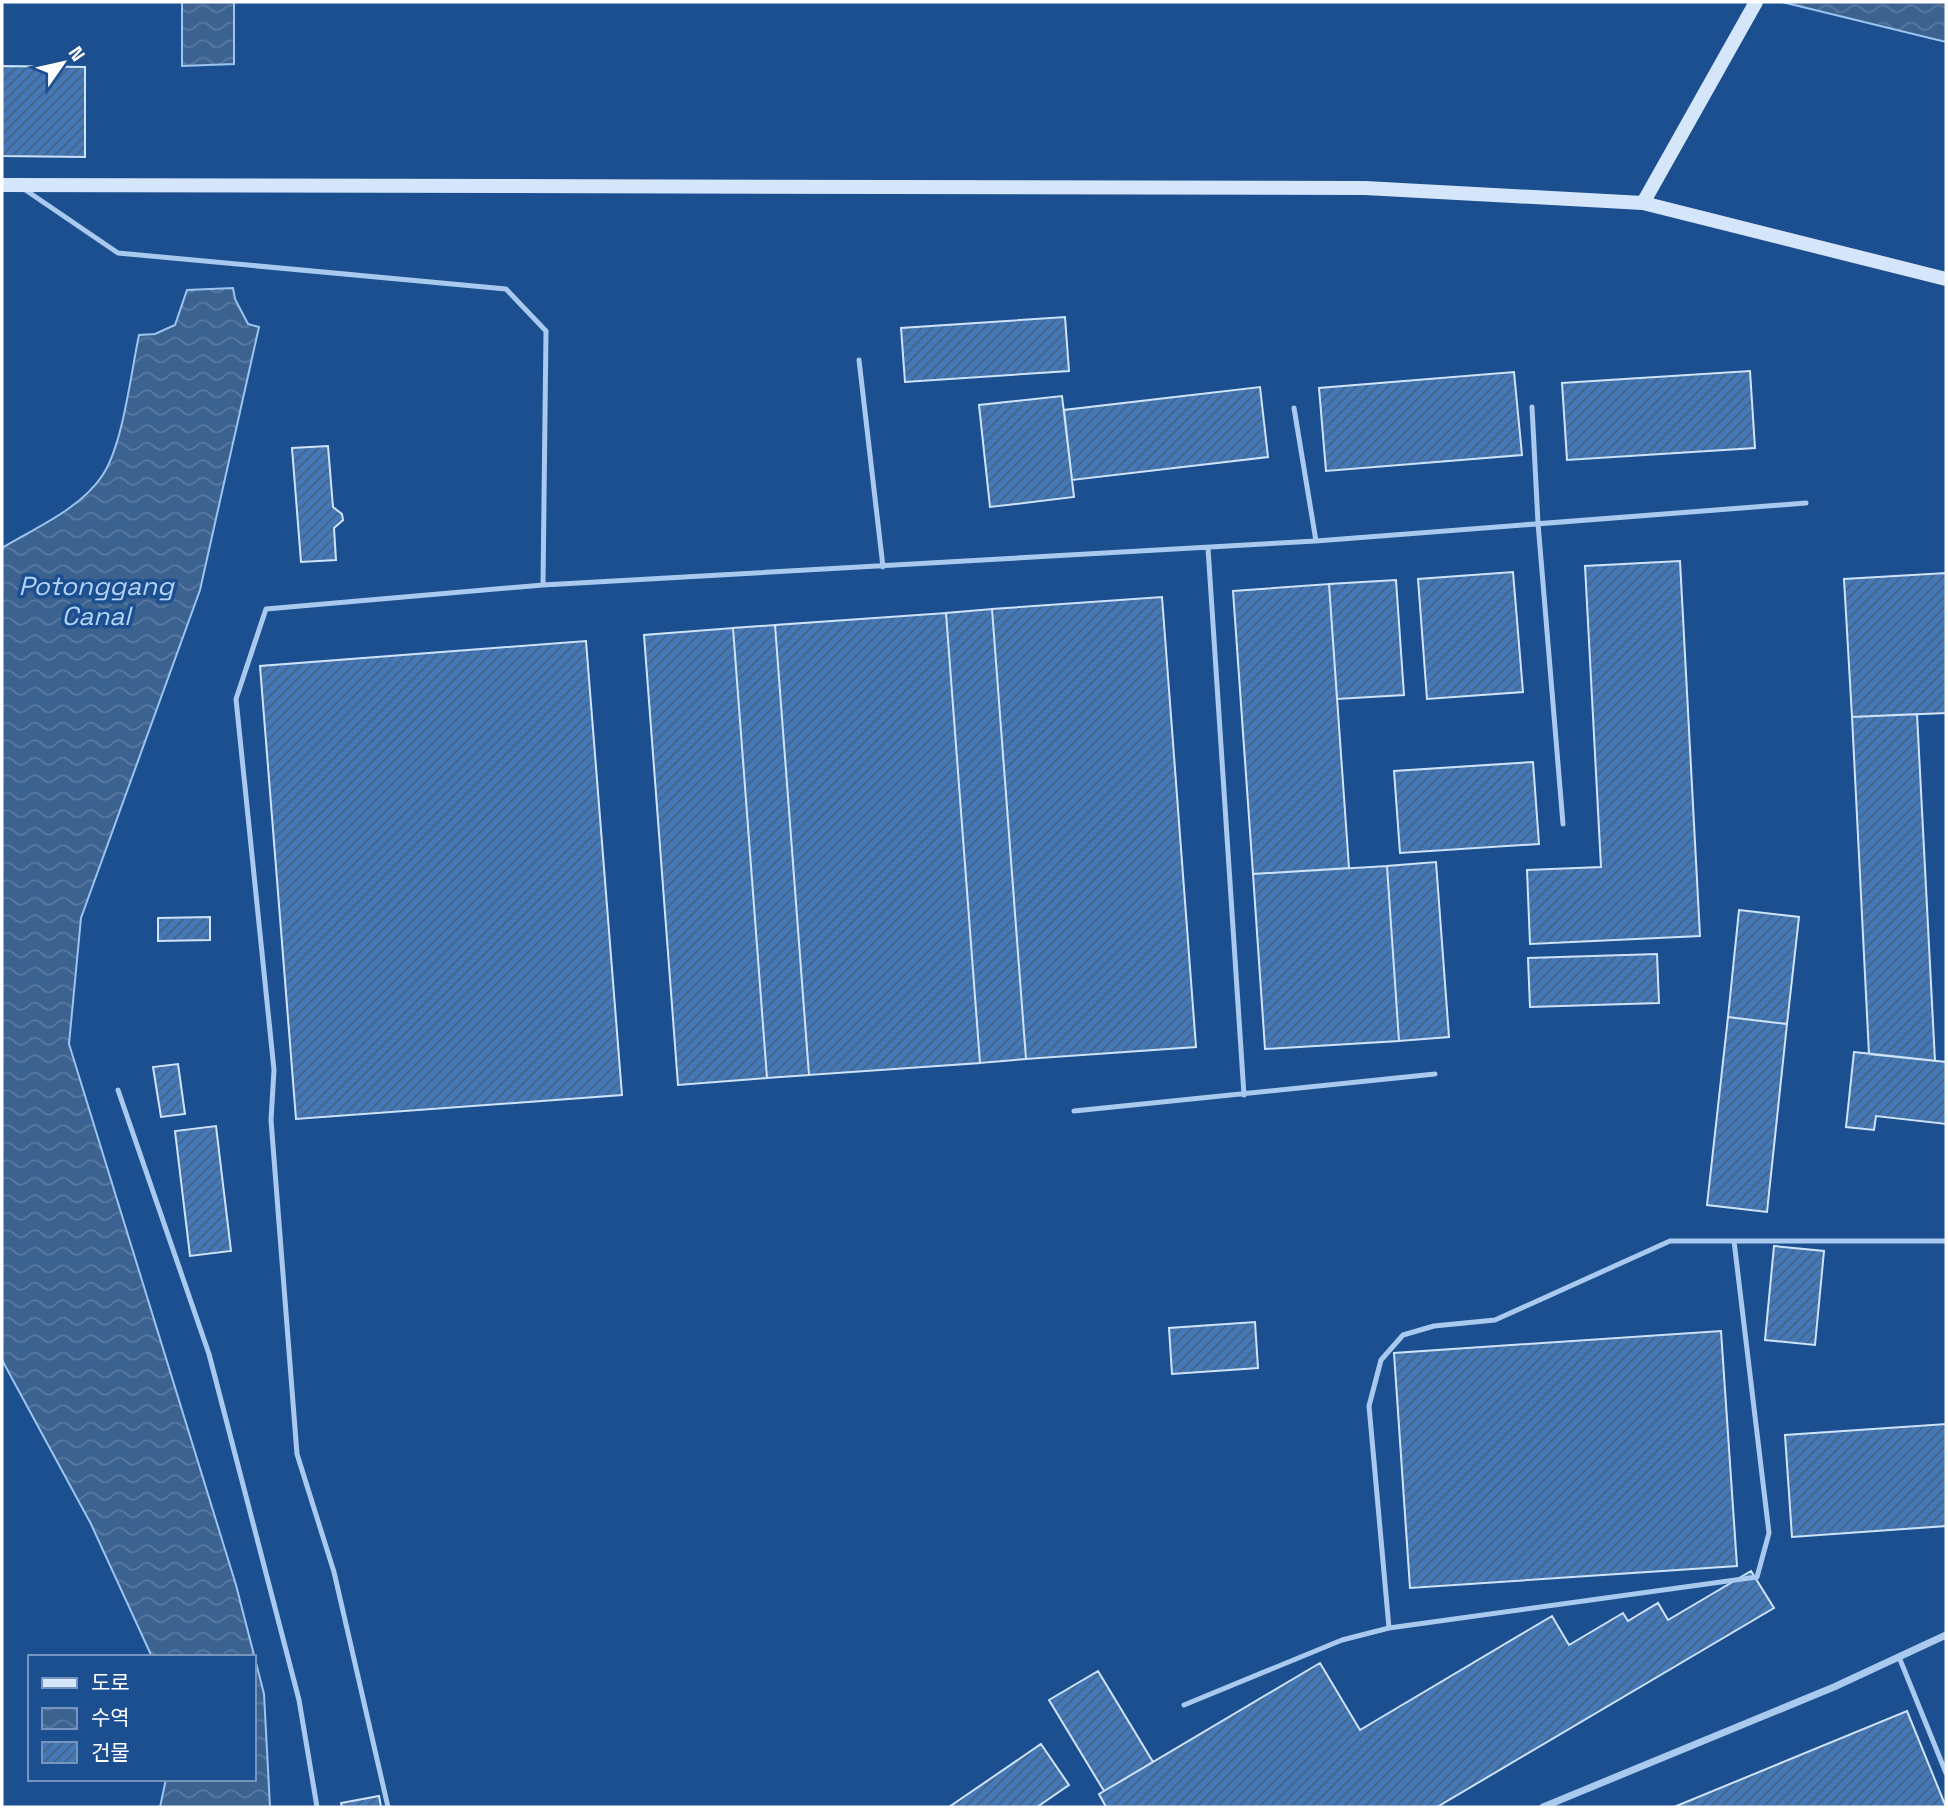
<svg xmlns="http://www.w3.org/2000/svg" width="1948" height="1809" viewBox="0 0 1948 1809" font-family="'Space Grotesk','Noto Sans KR',sans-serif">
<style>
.water{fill:url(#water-waves);stroke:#9cc4f0;stroke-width:2}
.building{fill:url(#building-hatch);stroke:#cfe3fa;stroke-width:2}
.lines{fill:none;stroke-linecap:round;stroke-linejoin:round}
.service{stroke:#a9c9ee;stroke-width:5}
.minor{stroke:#a9c9ee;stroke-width:7}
.secondary{stroke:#d6e6fa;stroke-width:14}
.labels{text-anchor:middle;stroke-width:7;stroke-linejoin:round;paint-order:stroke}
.water-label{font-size:26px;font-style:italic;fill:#b5d3f5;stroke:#1b4f8f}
</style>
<defs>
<pattern id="water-waves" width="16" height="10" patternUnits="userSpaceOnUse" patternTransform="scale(1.75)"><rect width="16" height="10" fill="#3c6290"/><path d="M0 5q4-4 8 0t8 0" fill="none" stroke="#597aa1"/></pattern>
<pattern id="building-hatch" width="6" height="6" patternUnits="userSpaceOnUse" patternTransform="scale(1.75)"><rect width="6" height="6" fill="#4478b7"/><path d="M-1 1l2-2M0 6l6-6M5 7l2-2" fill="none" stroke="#486282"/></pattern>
</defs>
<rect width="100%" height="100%" fill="#1b4f8f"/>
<path class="water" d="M 182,2 L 234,2 L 234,64 L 182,66 Z
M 1782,2 L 1946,2 L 1946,42 Z
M 233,288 L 235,299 L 248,324 L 259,327 L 200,590 L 81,918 L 69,1044 L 236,1585 L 264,1694 L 270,1807 L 160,1807 L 166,1779 L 254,1779 L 254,1657 L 152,1657 L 91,1524 L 2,1360 L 2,548 C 35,528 80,509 102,476 C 123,446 131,372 139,335 L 155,334 L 175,325 L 187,290 Z"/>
<path class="building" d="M 2,66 L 85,67 L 85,157 L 2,156 Z
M 1065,317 L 1069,371 L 905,382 L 901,328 Z
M 1750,371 L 1755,448 L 1567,460 L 1562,383 Z
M 1514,372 L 1522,455 L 1326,471 L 1319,388 Z
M 1260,387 L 1268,457 L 1072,480 L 1064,410 Z
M 1062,396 L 1074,497 L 990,507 L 979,405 Z
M 328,446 L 333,507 L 342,514 L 343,520 L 334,528 L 336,560 L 301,562 L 292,448 Z
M 1680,561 L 1700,936 L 1530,944 L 1527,870 L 1601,867 L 1585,566 Z
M 1513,572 L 1523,692 L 1427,699 L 1418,579 Z
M 1946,573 L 1946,713 L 1852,717 L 1844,579 Z
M 1396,580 L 1404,695 L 1337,699 L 1329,584 Z
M 1329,584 L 1349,868 L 1253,874 L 1233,591 Z
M 1162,597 L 1196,1047 L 1026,1059 L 992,609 Z
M 992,609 L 1026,1059 L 980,1063 L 946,613 Z
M 946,613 L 980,1063 L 809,1075 L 775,625 Z
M 775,625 L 809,1075 L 767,1078 L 733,628 Z
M 733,628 L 767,1078 L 678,1085 L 644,635 Z
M 586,641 L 622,1095 L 296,1119 L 260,666 Z
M 1917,714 L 1935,1061 L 1869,1054 L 1852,717 Z
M 1533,762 L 1539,844 L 1400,853 L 1394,771 Z
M 1436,862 L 1449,1037 L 1399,1041 L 1387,866 Z
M 1387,866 L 1399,1041 L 1265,1049 L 1253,874 Z
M 1739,910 L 1799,917 L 1787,1024 L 1728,1017 Z
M 210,917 L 210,940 L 158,941 L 158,918 Z
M 1657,954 L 1659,1003 L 1530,1007 L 1528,958 Z
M 1728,1017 L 1787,1024 L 1767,1212 L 1707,1205 Z
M 1854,1052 L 1946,1062 L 1946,1124 L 1876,1116 L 1874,1130 L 1846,1127 Z
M 178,1064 L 185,1114 L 161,1117 L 153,1067 Z
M 216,1126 L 231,1251 L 190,1256 L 175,1131 Z
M 1774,1246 L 1824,1251 L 1815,1345 L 1765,1340 Z
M 1255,1322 L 1258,1368 L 1172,1374 L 1169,1328 Z
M 1721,1331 L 1737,1566 L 1410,1588 L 1394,1353 Z
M 1946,1424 L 1946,1526 L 1792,1537 L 1785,1435 Z
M 1751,1571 L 1774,1608 L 1437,1807 L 1106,1807 L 1099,1794 L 1320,1663 L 1360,1730 L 1552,1616 L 1569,1645 L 1623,1613 L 1628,1621 L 1658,1603 L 1668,1620 Z
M 1098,1671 L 1153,1762 L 1104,1791 L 1049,1700 Z
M 1907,1711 L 1946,1807 L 1674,1807 Z
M 1041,1744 L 1069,1785 L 1037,1807 L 949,1807 Z
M 379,1796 L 381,1807 L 342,1807 L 341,1803 Z"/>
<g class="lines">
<path class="service" d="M 24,189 L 118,253 L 506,289 L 546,331 L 543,585
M 859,360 L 883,567
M 1532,407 L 1538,523 L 1563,824
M 1294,408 L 1316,541
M 1208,548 L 1244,1095
M 118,1090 L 209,1354 L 299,1700 L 317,1807
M 1074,1111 L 1435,1074
M 1389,1628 L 1369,1406 L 1381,1360 L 1403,1335 L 1434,1326 L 1495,1320 L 1670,1241 L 1946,1241
M 1899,1657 L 1946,1773
M 1184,1705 L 1342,1640 L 1389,1628 L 1757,1577 L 1769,1533 L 1734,1241
M 388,1807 L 334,1572 L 297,1454 L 271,1120 L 274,1070 L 236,699 L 266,609 L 543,585 L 1316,541 L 1806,503"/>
<path class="minor" d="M 1543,1807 L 1834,1687 L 1946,1635"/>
<path class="secondary" d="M 2,185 L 1365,188 L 1643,203 L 1946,279
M 1643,203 L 1756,2"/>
</g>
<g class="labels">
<g class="water-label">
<text x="96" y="595">Potonggang<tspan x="96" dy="30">Canal</tspan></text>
</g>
</g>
<rect width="1948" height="1809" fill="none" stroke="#ffffff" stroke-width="7"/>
<rect x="28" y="1655" width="228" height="126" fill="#1b4f8f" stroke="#7695bc" stroke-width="2"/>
<rect x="42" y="1678" width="35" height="10" fill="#d6e6fa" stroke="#7695bc" stroke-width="2"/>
<text x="91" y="1690" font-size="21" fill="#ffffff">도로</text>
<rect x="42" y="1708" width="35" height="21" fill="url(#water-waves)" stroke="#7695bc" stroke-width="2"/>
<text x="91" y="1725" font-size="21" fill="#ffffff">수역</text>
<rect x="42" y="1742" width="35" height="21" fill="url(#building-hatch)" stroke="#7695bc" stroke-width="2"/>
<text x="91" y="1760" font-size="21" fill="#ffffff">건물</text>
<g transform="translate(63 63) rotate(56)" stroke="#1b4f8f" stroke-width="5" paint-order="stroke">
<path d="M0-5L12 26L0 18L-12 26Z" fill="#ffffff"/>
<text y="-10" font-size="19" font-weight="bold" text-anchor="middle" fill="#ffffff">N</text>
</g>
</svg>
